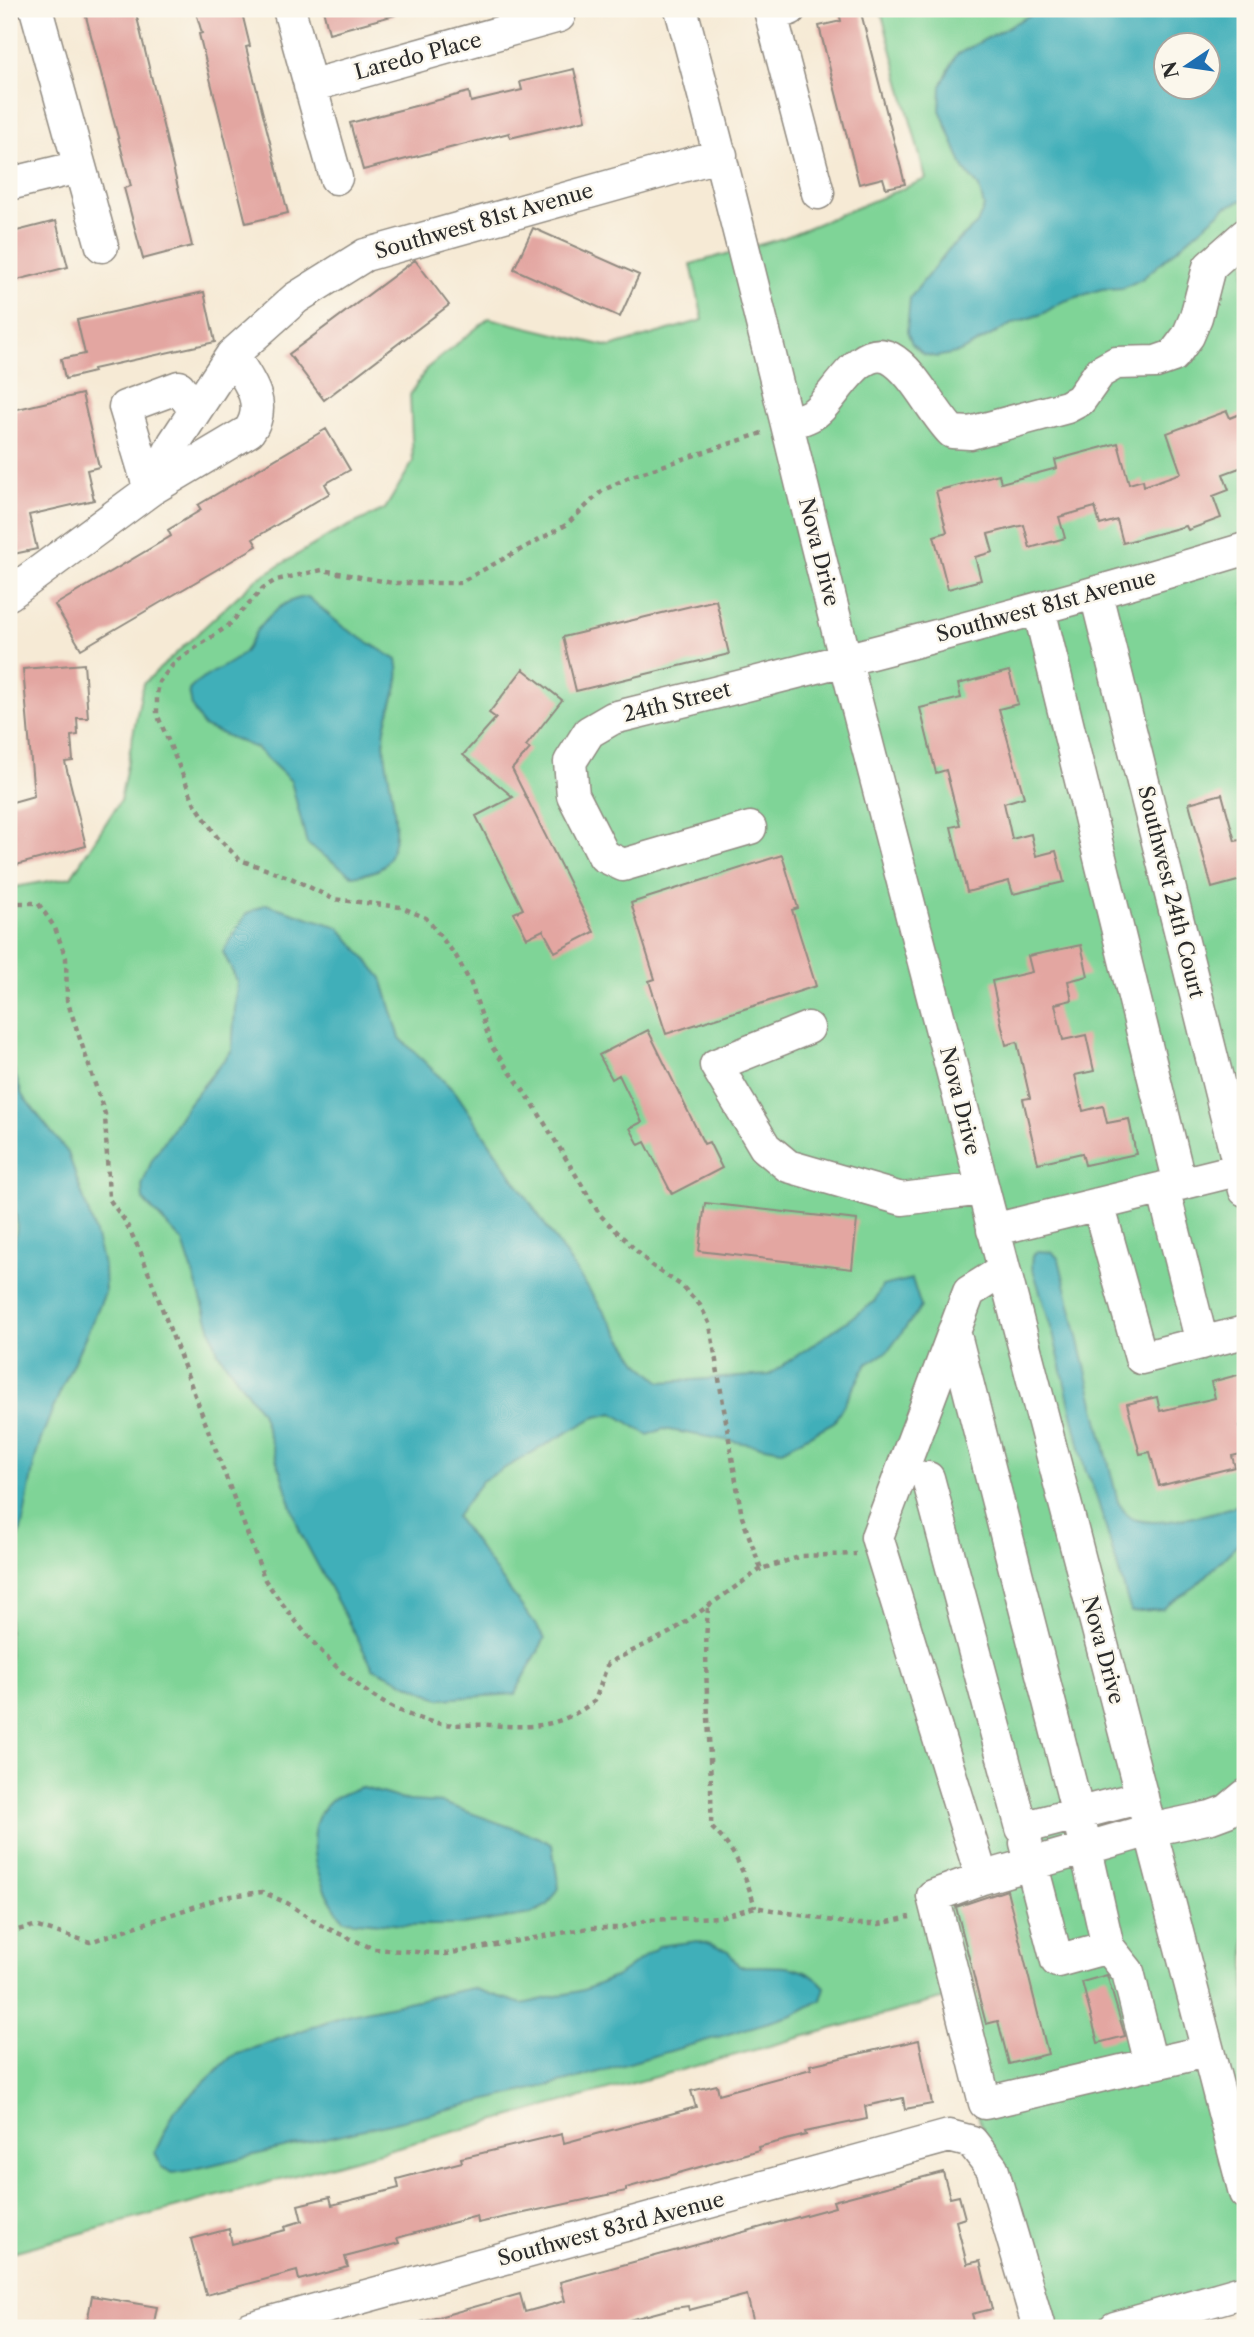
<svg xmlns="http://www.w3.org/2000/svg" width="1254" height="2337" viewBox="0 0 1254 2337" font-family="'Libre Caslon Text',serif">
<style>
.green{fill:#7fd497;stroke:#558061;stroke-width:2;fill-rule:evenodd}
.water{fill:#3fafb9;stroke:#356d72;stroke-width:2;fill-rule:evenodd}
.building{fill:#e3a6a1}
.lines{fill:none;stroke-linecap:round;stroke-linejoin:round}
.minor-casing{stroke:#908a80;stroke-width:35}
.path{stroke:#908a80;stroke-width:4.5;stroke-dasharray:5 5;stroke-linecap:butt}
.minor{stroke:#fff;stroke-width:32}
.labels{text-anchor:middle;stroke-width:5;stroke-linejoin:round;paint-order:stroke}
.street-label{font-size:21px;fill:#2b2b2b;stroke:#fbf7ec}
</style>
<rect width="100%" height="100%" fill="#fbf7ec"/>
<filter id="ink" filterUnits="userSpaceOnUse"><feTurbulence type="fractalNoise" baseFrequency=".0143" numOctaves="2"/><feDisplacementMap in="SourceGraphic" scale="14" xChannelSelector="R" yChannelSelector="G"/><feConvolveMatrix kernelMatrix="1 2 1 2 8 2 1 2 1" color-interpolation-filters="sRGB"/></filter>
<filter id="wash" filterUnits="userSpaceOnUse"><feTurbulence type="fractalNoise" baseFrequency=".00686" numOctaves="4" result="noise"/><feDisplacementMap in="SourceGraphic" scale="28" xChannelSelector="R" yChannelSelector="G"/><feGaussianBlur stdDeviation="1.57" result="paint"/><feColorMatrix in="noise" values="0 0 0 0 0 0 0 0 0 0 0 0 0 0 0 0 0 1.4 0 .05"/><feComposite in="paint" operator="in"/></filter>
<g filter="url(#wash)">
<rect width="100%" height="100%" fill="#f6ead5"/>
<path class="green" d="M 890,9 L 1245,9 L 1245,2289 L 1091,2328 L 1031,2328 L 949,1997 L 9,2253 L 9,888 L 71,877 L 120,801 L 143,684 L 255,580 L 332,534 L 385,509 L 413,462 L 410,395 L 427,368 L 489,318 L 610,347 L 703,320 L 691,264 L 783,238 L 926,179 L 881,11 ZM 1166,46 L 1208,46 L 1208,88 L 1166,88 Z"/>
<path class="water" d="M 1041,9 L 1245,9 L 1245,199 L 1226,207 L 1142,279 L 1123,288 L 1102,289 L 1062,302 L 1042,314 L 1014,323 L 960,352 L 936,357 L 923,354 L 912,344 L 907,331 L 910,298 L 949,249 L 977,224 L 984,207 L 979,187 L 964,169 L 940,110 L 941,86 L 956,55 ZM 1166,46 L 1208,46 L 1208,88 L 1166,88 Z
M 308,597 L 343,627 L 397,660 C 404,688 384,712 384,739 C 384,774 410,838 383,866 C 376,873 362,874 353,876 L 307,844 L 291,781 L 256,748 L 203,726 L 192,707 L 189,690 C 204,674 223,669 240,656 C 247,651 251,641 255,633 C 268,615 286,598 308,597 Z
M 266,904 L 339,927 L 382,978 L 400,1038 L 456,1093 L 638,1362 L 661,1382 L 769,1375 L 874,1302 L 882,1286 L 912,1279 L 921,1307 L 888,1351 L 867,1364 L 834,1422 L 782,1450 L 663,1429 L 648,1435 L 613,1413 L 593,1418 L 482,1481 L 456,1517 L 545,1638 L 515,1694 L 440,1699 L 373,1668 L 300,1532 L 261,1412 L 218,1352 L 183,1242 L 143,1200 L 142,1186 L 152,1160 L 189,1103 L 232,1050 L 237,981 L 223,952 L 246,914 Z
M 9,1055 L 22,1095 L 68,1153 L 93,1226 L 104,1268 L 105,1293 C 84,1342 58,1391 40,1442 C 28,1478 28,1517 14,1552 L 9,1554 L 9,1266 C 13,1248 24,1215 9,1200 Z
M 1038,1251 L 1052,1252 L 1059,1259 L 1118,1502 C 1122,1508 1126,1515 1132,1518 C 1155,1530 1222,1511 1245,1503 L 1245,1537 L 1196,1586 L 1162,1609 L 1131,1612 L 1096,1495 L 1085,1469 L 1054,1337 L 1032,1266 L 1033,1255 Z
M 360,1787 L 409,1801 L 443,1803 L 538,1837 L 552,1845 L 559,1888 L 548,1905 L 531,1914 L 462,1925 L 405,1925 L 344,1920 C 319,1891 297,1832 330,1801 C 338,1795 351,1791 360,1787 Z
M 698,1941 L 728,1951 L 739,1966 C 772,1968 802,1960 825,1987 L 821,2000 L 793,2015 L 568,2081 L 186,2171 L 173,2173 L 161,2167 L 155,2152 L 175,2110 L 232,2056 L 342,2016 L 472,1988 L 522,2004 L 584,1990 L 617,1976 L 659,1946 Z"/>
<g id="blocks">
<path class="building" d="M 84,9 L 135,9 L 192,246 L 143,259 L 124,188 L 131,186 Z
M 195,9 L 241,9 L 250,46 L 246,47 L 288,213 L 246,223 L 199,34 L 202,33 Z
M 323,9 L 394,9 L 395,15 L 329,33 Z
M 850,9 L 860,9 L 905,184 L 886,188 L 883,178 L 859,184 L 819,26 L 841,21 L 839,12 Z
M 574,69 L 586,120 L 510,138 L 509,133 L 363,170 L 350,123 L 469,92 L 471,102 L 522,90 L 520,82 Z
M 56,221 L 68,267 L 9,282 L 9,233 Z
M 533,228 L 639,275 L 620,317 L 514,269 Z
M 415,260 L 449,305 L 324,400 L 289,354 Z
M 204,292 L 215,342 L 93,369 L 94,372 L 65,379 L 61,359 L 85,354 L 77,320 Z
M 82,394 L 99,467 L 87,470 L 94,500 L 29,515 L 37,549 L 9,555 L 9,411 Z
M 1227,411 L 1230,418 L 1245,412 L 1245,466 L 1223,474 L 1229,490 L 1213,496 L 1221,518 L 1188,530 L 1186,526 L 1123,543 L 1117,520 L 1100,525 L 1095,507 L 1059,517 L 1065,538 L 1030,548 L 1024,525 L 988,534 L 993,552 L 975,557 L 981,580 L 948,589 L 934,536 L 947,532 L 936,491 L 999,474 L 1001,483 L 1057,468 L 1055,460 L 1118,443 L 1129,484 L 1143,480 L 1144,486 L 1181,473 L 1167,433 Z
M 326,429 L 350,470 L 325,484 L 330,493 L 253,539 L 257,546 L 81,649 L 55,605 L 171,536 L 168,530 L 201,510 L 198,505 Z
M 716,600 L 729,654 L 576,691 L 563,637 Z
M 84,664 L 88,718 L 77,718 L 78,735 L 71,736 L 73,761 L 65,762 L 86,846 L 9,867 L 9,803 L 34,796 L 23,669 Z
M 523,669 L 562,700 L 526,746 L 530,749 L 512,769 L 594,932 L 555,952 L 543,930 L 527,938 L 514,913 L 523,909 L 476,816 L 513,797 L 463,755 L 496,718 L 489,713 Z
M 1009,671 L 1018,704 L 999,709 L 1024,797 L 1004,803 L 1012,839 L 1031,834 L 1036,856 L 1056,851 L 1064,882 L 1013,894 L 1009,881 L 967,892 L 951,827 L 960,825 L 946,770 L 936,773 L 920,708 L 961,698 L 958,684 Z
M 1222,794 L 1235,841 L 1245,839 L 1245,879 L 1212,888 L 1189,803 Z
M 782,855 L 798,908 L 792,910 L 816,986 L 666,1034 L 649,981 L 655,979 L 631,903 Z
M 1081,945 L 1088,976 L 1068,981 L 1072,1000 L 1055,1004 L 1063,1040 L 1086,1035 L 1094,1071 L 1075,1075 L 1083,1111 L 1103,1106 L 1107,1123 L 1129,1119 L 1136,1154 L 1085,1165 L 1082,1153 L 1038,1163 L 1023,1099 L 1030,1098 L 1017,1042 L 1006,1045 L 992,981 L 1032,972 L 1028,956 Z
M 648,1030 L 704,1144 L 709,1142 L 722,1168 L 672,1194 L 645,1142 L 639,1145 L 630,1128 L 642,1122 L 619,1075 L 612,1079 L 599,1055 Z
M 705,1203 L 857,1220 L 852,1269 L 699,1251 Z
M 1245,1373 L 1245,1424 L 1239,1426 L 1245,1453 L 1232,1456 L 1235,1467 L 1159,1486 L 1150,1452 L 1140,1454 L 1127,1404 L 1157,1397 L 1160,1411 L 1215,1398 L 1211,1382 Z
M 1007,1890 L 1048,2054 L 1009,2064 L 998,2021 L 986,2024 L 956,1907 Z
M 1107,1975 L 1125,2036 L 1098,2043 L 1082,1982 Z
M 919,2040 L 932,2104 L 905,2109 L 903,2098 L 865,2106 L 867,2119 L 805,2132 L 806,2135 L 758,2147 L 759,2150 L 626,2188 L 626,2191 L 478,2223 L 477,2216 L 397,2238 L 399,2243 L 345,2257 L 348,2267 L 299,2280 L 297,2271 L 206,2295 L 191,2239 L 229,2229 L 232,2244 L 286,2230 L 285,2226 L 302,2221 L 298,2205 L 330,2197 L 332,2205 L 399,2188 L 397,2179 L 462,2162 L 461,2158 L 562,2134 L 564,2143 L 696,2107 L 691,2091 L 717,2085 L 719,2094 L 811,2069 L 810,2065 Z
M 943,2172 L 950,2198 L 959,2196 L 965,2218 L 956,2221 L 967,2264 L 980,2261 L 992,2309 L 972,2314 L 976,2328 L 755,2328 L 747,2295 L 689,2310 L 688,2306 L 674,2308 L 599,2328 L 422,2328 L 421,2322 L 520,2294 L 525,2312 L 565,2301 L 560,2282 L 835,2207 L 833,2201 Z
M 92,2296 L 157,2307 L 153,2328 L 86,2328 Z"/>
</g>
</g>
<g filter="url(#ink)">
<use href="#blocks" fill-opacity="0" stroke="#908a80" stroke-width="2"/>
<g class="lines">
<g class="minor-casing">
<path id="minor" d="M 36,9 L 102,246
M 289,9 L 336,178
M 681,9 C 743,235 795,463 853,690 C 983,1191 1114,1692 1245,2193
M 790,9 L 771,14 L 818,193
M 310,86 L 559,16 L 557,9
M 9,184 L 79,167
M 195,411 L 179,387 L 125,407 L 150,490 L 249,431 C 269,404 247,378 232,355
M 788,424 C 796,421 805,419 813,414 C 834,401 858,342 890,358 C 914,371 932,412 952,432 L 970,433 L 1067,407 L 1080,400 L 1100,372 L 1116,363 L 1156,362 L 1173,356 L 1188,336 L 1196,317 L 1209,267 L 1245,235
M 9,594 L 150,490 L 174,443 L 232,355 L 296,298 L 365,255 L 721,155
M 1096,594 L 1245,1190
M 1039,609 L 1180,1184
M 750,828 L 623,865 L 604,856 L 573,795 L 570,762 L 589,732 L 613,718 C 825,666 1036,612 1245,549
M 808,1028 L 716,1065 L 765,1147 L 788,1166 L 902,1199 L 982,1189
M 1163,1188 L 1202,1343
M 1098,1204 L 1141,1358 L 1245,1332
M 993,1230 L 1245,1168
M 1004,1270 L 969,1292 L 877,1537 L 982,1878 L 1150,1830 L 1211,1817 L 1227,1811 L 1245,1796
M 954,1331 L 1078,1814 L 1108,1947 L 1128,1972 L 1151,2064 L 985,2103 L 933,1896 L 982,1878
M 928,1478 L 1022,1828 L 1142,1797
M 1026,1843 L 1057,1961 L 1108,1947
M 1151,2064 L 1208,2051
M 250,2328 L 949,2136 L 972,2142 L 992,2168 L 1039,2328
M 1115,2328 L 1245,2291"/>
</g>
<path class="path" d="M 762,433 L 629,477 L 602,491 L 566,525 L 459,583 L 393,583 L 322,570 L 276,580 L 263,588 L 228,626 L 176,661 L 159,682 L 157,695 L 157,714 L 194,802 L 217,837 L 240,860 L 291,878 L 333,899 L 401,907 L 426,918 L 456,956 L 471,984 L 492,1047 L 533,1104 L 600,1215 L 651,1265 L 682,1286 L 700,1305 L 710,1325 L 742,1517 L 761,1569 L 802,1556 L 856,1554
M 9,903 L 38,903 L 55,928 L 66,958 L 67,1000 L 105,1114 L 109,1199 L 125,1221 L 141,1253 L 265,1580 C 308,1640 360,1708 437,1723 C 454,1726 473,1724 490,1725 C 534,1728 558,1728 595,1701 L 608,1663 L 671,1632 L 761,1569
M 708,1608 C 702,1681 713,1753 711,1827 C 736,1850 745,1874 755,1907
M 9,1932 L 34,1926 L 90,1942 L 223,1897 L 262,1892 L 287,1903 L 322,1926 L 374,1949 L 446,1954 L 589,1928 L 619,1928 L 648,1920 L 720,1917 L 755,1907 L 851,1924 L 879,1924 L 910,1917"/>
<use href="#minor" class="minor"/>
</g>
</g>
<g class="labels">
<g class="street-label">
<text transform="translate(418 56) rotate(-15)" y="7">Laredo Place</text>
<text transform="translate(484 221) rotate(-16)" y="7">Southwest 81st Avenue</text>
<text transform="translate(819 552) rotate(76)" y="7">Nova Drive</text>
<text transform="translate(1046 606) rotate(-15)" y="7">Southwest 81st Avenue</text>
<text transform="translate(677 702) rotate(-14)" y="7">24th Street</text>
<text transform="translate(1171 892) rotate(76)" y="7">Southwest 24th Court</text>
<text transform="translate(960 1101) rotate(76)" y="7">Nova Drive</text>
<text transform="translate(1103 1650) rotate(75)" y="7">Nova Drive</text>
<text transform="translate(611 2229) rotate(-15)" y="7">Southwest 83rd Avenue</text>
</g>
</g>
<rect width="1254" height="2337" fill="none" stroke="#fbf7ec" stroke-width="35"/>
<g transform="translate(1187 66) rotate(257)"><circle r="33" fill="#fbf7ec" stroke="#a8a59f" stroke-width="2"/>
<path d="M0-5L12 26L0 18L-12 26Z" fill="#1f6fb2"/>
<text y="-10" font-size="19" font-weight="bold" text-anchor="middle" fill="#2b2b2b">N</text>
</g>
</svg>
